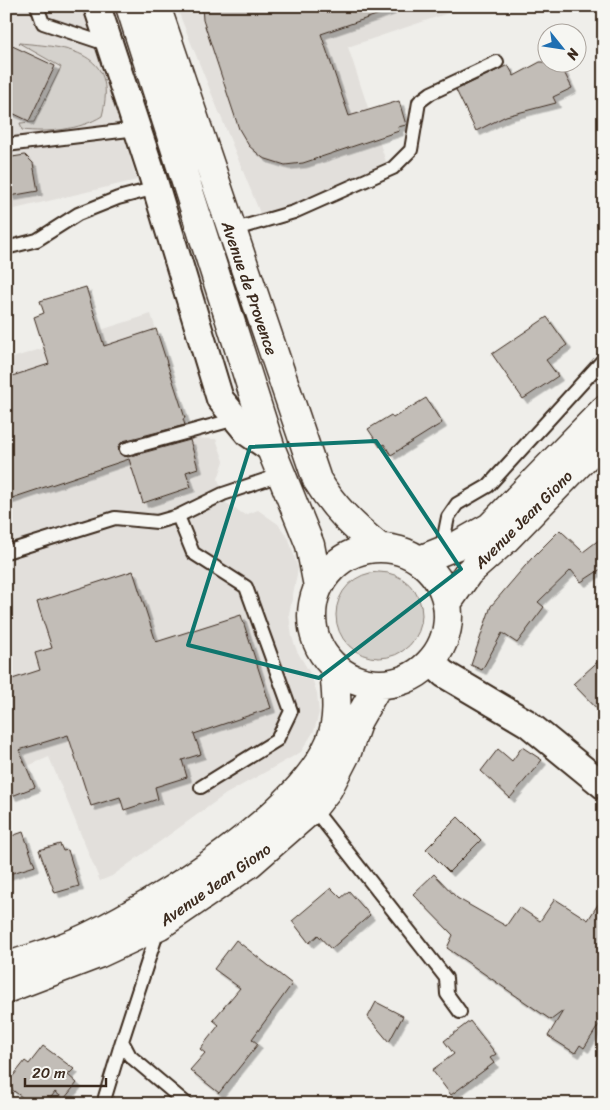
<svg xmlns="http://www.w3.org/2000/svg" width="610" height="1110" viewBox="0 0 610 1110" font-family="Sriracha,sans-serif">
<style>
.built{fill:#e2dfdb}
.green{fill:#d4d1cc;stroke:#887e75}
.building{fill:#c2bdb7;stroke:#3b2a1e;filter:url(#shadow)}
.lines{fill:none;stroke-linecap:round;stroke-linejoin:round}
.lane-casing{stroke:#3b2a1e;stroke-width:16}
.street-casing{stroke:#3b2a1e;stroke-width:30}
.secondary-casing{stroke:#3b2a1e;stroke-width:31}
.lane{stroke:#f6f6f2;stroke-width:12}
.street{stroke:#f6f6f2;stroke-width:26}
.secondary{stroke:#f6f6f2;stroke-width:28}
.marked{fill:none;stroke:#0f766e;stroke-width:4;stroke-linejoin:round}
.labels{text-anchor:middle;stroke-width:5;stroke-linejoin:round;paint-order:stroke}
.street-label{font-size:16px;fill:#3b2a1e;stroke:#f6f6f2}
</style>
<defs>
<filter id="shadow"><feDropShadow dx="4.5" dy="4.5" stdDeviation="0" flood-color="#0004"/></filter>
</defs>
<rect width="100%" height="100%" fill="#efeeea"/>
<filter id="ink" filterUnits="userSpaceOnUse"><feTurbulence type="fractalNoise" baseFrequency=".02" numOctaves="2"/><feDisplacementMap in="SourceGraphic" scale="10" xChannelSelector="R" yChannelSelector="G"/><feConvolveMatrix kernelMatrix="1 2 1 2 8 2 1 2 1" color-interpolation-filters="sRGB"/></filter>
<g filter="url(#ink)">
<path class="built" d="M 6,6 L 83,6 L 137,180 L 6,211 Z
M 176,6 L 469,6 L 348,47 L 386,162 L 298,203 L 260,213 Z
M 151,314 L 191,438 L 216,439 L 224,461 L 218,479 L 226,503 L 245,515 L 258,510 L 278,524 L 289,539 L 298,569 L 289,614 L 292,637 L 297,651 L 311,675 L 317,693 L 319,713 L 314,731 L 301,752 L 226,794 L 112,876 L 100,881 L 49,757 L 6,775 L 6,360 Z"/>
<path class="green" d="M 19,43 C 68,47 119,51 102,116 C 80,130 47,133 22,130 L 20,123 L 34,122 L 61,67 Z
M336 615a43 43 0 1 1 86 0a43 43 0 1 1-86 0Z"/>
<path class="building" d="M 202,6 L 390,6 L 391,10 L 321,34 L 349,116 L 399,101 L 406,125 L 398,127 L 399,131 L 303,163 L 285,165 L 263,158 L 249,146 L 239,129 L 203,20 Z
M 6,43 L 55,66 L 29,121 L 6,110 Z
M 540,62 L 559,62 L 572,88 L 553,97 L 556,103 L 506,116 L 476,131 L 456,90 L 508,65 L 514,76 Z
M 25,155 L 33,163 L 38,191 L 10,196 L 10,194 L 6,194 L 6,158 Z
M 86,287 L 104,346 L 156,329 L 185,418 L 183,419 L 185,425 L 123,441 L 118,447 L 120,454 L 128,457 L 190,440 L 198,468 L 186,472 L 191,487 L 143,503 L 129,459 L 6,500 L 6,378 L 49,364 L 34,317 L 44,313 L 40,301 Z
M 547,317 L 567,345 L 546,360 L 558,376 L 523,399 L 492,354 Z
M 426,398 L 442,423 L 391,455 L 384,444 L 380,447 L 368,429 L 391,415 L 393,418 Z
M 560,530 L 583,552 L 604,536 L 604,567 L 581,582 L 571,570 L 538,602 L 544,607 L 517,643 L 502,633 L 482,670 L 471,665 L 491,606 L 531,559 Z
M 133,571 L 156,642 L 241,615 L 271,708 L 194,734 L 201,754 L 182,760 L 187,777 L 155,787 L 158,799 L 124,810 L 120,797 L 91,806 L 68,735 L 19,750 L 35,787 L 12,796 L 6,784 L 6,681 L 40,670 L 35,653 L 52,648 L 37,602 Z
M 604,656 L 604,716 L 573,684 Z
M 522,747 L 542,760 L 510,798 L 481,771 L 498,749 L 512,761 Z
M 458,817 L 481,840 L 449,872 L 426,849 Z
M 23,832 L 35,866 L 6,875 L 6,838 Z
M 60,844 L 63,851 L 68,850 L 79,886 L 55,893 L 39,850 Z
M 434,874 L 457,898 L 506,926 L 519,907 L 540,921 L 555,899 L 588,920 L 604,895 L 604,1017 L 584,1048 L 580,1045 L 575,1053 L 548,1036 L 563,1011 L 551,1020 L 447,948 L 453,935 L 413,894 Z
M 331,888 L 341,898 L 349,891 L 370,915 L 331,949 L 318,935 L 309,943 L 292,921 Z
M 236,940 L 292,984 L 252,1039 L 258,1044 L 219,1093 L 190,1070 L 205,1053 L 200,1049 L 219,1025 L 213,1020 L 240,988 L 214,969 Z
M 376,1002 L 403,1016 L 389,1042 L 368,1017 Z
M 470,1021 L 496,1054 L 490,1058 L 494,1063 L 451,1095 L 432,1070 L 454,1054 L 444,1041 Z
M 43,1046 L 74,1069 L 68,1075 L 77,1083 L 64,1099 L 55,1092 L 46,1104 L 31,1104 L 6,1085 L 25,1061 L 29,1064 Z"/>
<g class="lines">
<g class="lane-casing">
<path id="lane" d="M 37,6 L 43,23 L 109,45
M 6,145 L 137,129
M 229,231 L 294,212 L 393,168 L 411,150 L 419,102 L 431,93 L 497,62
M 6,248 L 37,240 L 78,214 L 118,198 L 156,188
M 126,449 L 236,419
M 6,552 L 115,518 L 157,522 L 178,516
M 441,552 L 448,517 L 457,504 L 488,486 L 604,359
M 201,787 L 277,740 L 291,711 L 246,587 L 193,553 L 178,516 L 223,494 L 280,475
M 313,808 L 446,978 L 447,994 L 460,1012
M 159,927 L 122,1041 L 130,1056 L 187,1104
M 105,1104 L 105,1097 L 122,1041"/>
</g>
<g class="street-casing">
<path id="street" d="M 97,6 L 151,171 L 220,399 L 248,433 L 271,449
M 431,662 L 444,674 L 527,723 L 604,786"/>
</g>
<g class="secondary-casing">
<path id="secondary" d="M 130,6 L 271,449 L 310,545 L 318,586
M 156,6 L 317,480 C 334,508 355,528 380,548
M312 616a68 68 0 1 1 136 0a68 68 0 1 1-136 0Z
M 420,560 L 460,544 L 490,527 L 604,410
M 447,603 L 468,573 L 505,540 L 604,438
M 6,967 C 34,957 65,949 92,935 C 161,901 299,815 330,742 C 340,718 336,693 334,668
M 6,989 L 98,954 L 160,925 L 249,864 L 313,808 L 328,789 L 347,752 L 358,720 L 378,685"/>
</g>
<use href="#lane" class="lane"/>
<use href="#street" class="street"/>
<use href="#secondary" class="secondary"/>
</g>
</g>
<path class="marked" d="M 376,441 L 461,569 L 319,678 L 188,645 L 250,447 Z"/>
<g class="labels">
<g class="street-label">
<text transform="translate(250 288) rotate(71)" y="6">Avenue de Provence</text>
<text transform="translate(523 519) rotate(-45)" y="6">Avenue Jean Giono</text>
<text transform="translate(215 884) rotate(-35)" y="6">Avenue Jean Giono</text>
</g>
</g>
<rect width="610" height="1110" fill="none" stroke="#f6f6f2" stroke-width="25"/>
<rect x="12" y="12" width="585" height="1085" fill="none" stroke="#3b2a1e" stroke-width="2" filter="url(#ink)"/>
<g transform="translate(562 48) rotate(120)"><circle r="24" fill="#f6f6f2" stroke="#aba49d"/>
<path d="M0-4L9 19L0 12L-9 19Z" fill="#1f6fb2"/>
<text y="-8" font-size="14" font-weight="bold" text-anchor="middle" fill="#3b2a1e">N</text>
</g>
<path d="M25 1078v8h81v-8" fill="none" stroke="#3b2a1e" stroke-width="2.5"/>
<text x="32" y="1078" font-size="15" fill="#3b2a1e" stroke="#f6f6f2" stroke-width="4" paint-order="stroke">20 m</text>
</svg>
